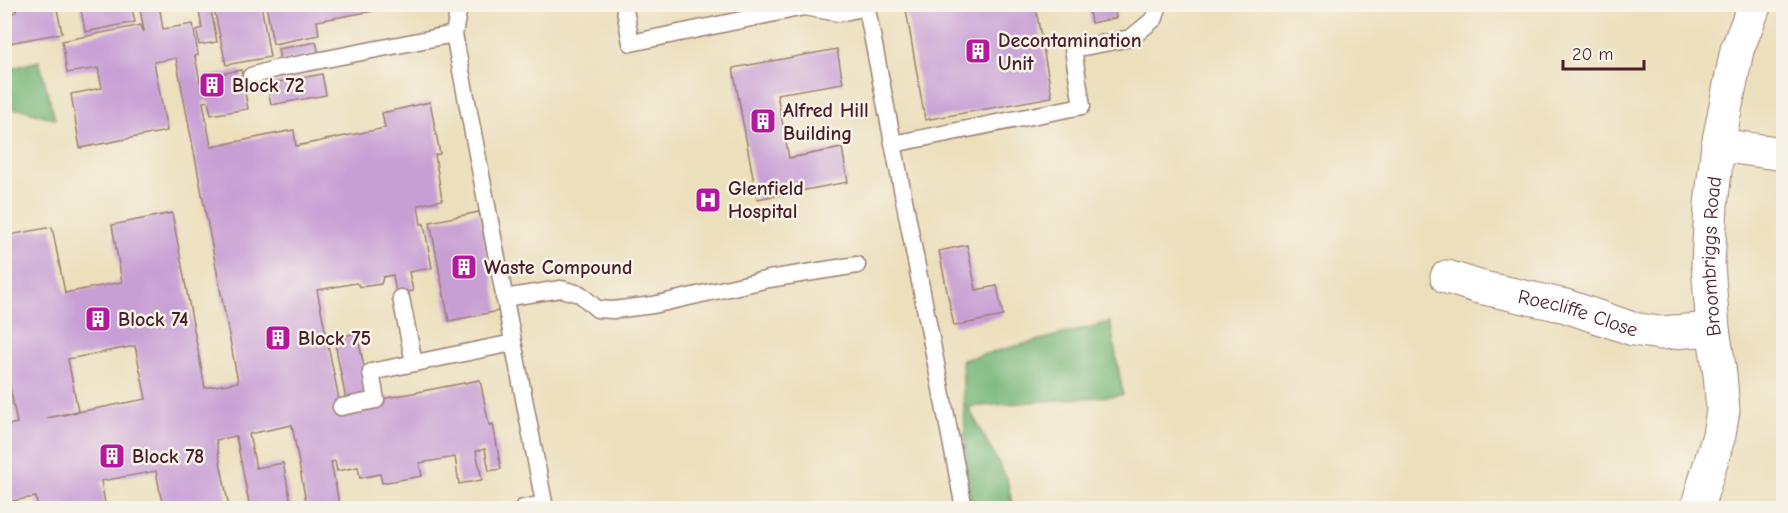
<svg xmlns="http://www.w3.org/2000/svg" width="1788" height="513" viewBox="0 0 1788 513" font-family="'Comic Neue',sans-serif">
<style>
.forest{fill:#75b576;stroke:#606a50;stroke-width:1.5}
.building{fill:#c89fd5;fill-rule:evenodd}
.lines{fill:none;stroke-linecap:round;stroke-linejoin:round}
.lane-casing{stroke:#9b7f74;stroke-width:19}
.street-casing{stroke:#9b7f74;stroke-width:35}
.lane{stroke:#fff;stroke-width:16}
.street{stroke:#fff;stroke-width:33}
.labels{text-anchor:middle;stroke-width:5;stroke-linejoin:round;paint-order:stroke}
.poi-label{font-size:20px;font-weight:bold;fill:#4a1f2b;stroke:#f7f3e8;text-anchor:start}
.street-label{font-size:20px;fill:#4a1f2b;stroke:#f7f3e8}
</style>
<rect width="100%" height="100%" fill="#f7f3e8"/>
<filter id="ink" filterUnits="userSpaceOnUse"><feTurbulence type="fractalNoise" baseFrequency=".0167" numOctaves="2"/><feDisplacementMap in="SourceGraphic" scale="12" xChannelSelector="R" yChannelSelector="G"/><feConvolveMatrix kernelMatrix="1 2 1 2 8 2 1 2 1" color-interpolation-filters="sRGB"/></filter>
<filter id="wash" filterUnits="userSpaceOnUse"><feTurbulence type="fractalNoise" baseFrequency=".008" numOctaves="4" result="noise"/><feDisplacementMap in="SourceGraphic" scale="24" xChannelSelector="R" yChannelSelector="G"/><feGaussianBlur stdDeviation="1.35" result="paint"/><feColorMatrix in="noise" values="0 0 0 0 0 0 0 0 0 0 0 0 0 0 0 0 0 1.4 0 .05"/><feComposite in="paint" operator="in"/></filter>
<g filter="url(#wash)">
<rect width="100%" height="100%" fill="#ecdfbc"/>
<path class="forest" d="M 39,61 L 55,119 L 22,109 L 5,109 L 5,70 Z
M 1110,322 L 1123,395 L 968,407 L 1007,479 L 1013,508 L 973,508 L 967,483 L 962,360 Z"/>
<g id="blocks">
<path class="building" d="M 15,4 L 56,4 L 62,33 L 9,43 L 4,14 L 16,12 Z
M 80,4 L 131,4 L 135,22 L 85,32 Z
M 139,4 L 159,4 L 163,29 L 193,24 L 198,55 L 195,56 L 200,82 L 205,81 L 204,77 L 241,70 L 248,109 L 211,115 L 208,101 L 203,102 L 211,147 L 294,130 L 296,146 L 385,128 L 382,113 L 430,102 L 440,154 L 435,155 L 442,200 L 418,205 L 421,224 L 424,224 L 432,268 L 409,272 L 413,291 L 396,294 L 393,275 L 383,277 L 381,284 L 361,287 L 356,283 L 317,290 L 342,414 L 376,400 L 480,380 L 489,425 L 493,424 L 501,469 L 489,471 L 485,449 L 476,451 L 482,480 L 459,484 L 455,457 L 419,463 L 422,476 L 382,483 L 380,474 L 360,478 L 358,467 L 337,471 L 335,461 L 331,462 L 340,508 L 307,508 L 292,425 L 249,434 L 256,468 L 283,463 L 292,508 L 250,508 L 236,436 L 216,440 L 229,508 L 163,508 L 156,471 L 101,481 L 106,508 L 38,508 L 36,497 L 4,502 L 4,426 L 17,423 L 8,378 L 4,379 L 4,236 L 52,227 L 65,293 L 122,282 L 112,225 L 172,213 L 205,388 L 238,382 L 176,58 L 154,62 L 167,131 L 80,148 L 71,94 L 102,88 L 98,68 L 67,73 L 62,41 L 141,25 L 143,32 L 144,31 ZM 135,346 L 146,399 L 47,418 L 78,411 L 68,359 Z
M 213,4 L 261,4 L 270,57 L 226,65 Z
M 266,4 L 400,4 L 400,6 L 317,21 L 319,35 L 273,44 Z
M 905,4 L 1035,4 L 1052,97 L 925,120 Z
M 1088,4 L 1114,4 L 1116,18 L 1091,23 Z
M 198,5 L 210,5 L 217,42 L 199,45 L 197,30 L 202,28 Z
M 316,42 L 319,54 L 280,61 L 278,49 Z
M 837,49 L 843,83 L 777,94 L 789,158 L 842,148 L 848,182 L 757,199 L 733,68 Z
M 322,74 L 326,95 L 271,105 L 267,84 Z
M 479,212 L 499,311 L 449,321 L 430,222 Z
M 967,245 L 976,290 L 997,286 L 1003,316 L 954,326 L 939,251 Z
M 357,333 L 370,396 L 346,400 L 334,338 Z"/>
</g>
</g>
<g filter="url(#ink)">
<use href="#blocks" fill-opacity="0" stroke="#9b7f74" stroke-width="1.5"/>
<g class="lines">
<g class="lane-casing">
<path id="lane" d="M 464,4 L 458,12 L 454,34 L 545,508
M 624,4 L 631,43 L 804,7 L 839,13 L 867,7
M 866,4 L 964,508
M 251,76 L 275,69 L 454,34
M 893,144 L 1082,106 L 1073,49 L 1131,38 L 1155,18 L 1159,4
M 401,298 L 414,363
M 504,298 L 561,289 L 580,294 L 597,309 L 613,310 L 653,305 L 769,279 L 857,265
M 341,407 L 376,400 L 371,372 L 513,343
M 523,508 L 544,504"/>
</g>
<g class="street-casing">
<g id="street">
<path d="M 1718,145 L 1784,154"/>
<path id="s1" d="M 1447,277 L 1479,287 L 1566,306 L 1633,329 L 1660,333 L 1713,329"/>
<path id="s2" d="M 1697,508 L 1719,435 L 1723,410 L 1720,374 L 1713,329 L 1708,265 L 1711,205 L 1718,145 L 1737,50 L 1755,4"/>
</g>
</g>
<use href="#lane" class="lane"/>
<use href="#street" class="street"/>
</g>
</g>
<defs>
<g id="building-square" transform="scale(1.35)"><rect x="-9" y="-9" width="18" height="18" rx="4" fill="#b5179e" stroke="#f7f3e8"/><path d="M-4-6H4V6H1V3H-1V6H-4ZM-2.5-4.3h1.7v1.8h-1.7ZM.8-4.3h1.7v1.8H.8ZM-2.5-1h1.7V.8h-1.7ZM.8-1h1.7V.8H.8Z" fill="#fff"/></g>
<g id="hospital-square" transform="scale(1.35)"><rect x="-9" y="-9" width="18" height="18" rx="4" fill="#b5179e" stroke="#f7f3e8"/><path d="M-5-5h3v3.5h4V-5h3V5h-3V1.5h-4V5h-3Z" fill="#fff"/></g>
</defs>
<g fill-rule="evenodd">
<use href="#building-square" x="978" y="51"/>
<use href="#building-square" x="212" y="85"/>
<use href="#building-square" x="763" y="121"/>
<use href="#hospital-square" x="708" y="200"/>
<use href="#building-square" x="464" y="267"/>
<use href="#building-square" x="98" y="319"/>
<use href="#building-square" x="278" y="338"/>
<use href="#building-square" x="112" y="456"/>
</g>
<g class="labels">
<g class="poi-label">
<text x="998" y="47">Decontamination<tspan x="998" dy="23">Unit</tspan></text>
<text x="232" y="92">Block 72</text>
<text x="783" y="117">Alfred Hill<tspan x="783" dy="23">Building</tspan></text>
<text x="728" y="195">Glenfield<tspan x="728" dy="23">Hospital</tspan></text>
<text x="484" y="274">Waste Compound</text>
<text x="118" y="326">Block 74</text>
<text x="298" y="345">Block 75</text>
<text x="132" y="463">Block 78</text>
</g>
<g class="street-label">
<text dy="7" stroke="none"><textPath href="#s2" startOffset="256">Broombriggs Road</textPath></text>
<text dy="7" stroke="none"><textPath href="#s1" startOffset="136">Roecliffe Close</textPath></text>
</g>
</g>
<rect width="1788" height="513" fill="none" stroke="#f7f3e8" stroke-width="24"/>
<path d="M1563 60v9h81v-9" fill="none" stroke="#4a1f2b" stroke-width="3"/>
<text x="1572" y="60" font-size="18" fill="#4a1f2b" stroke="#f7f3e8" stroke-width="4.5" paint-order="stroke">20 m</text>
</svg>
